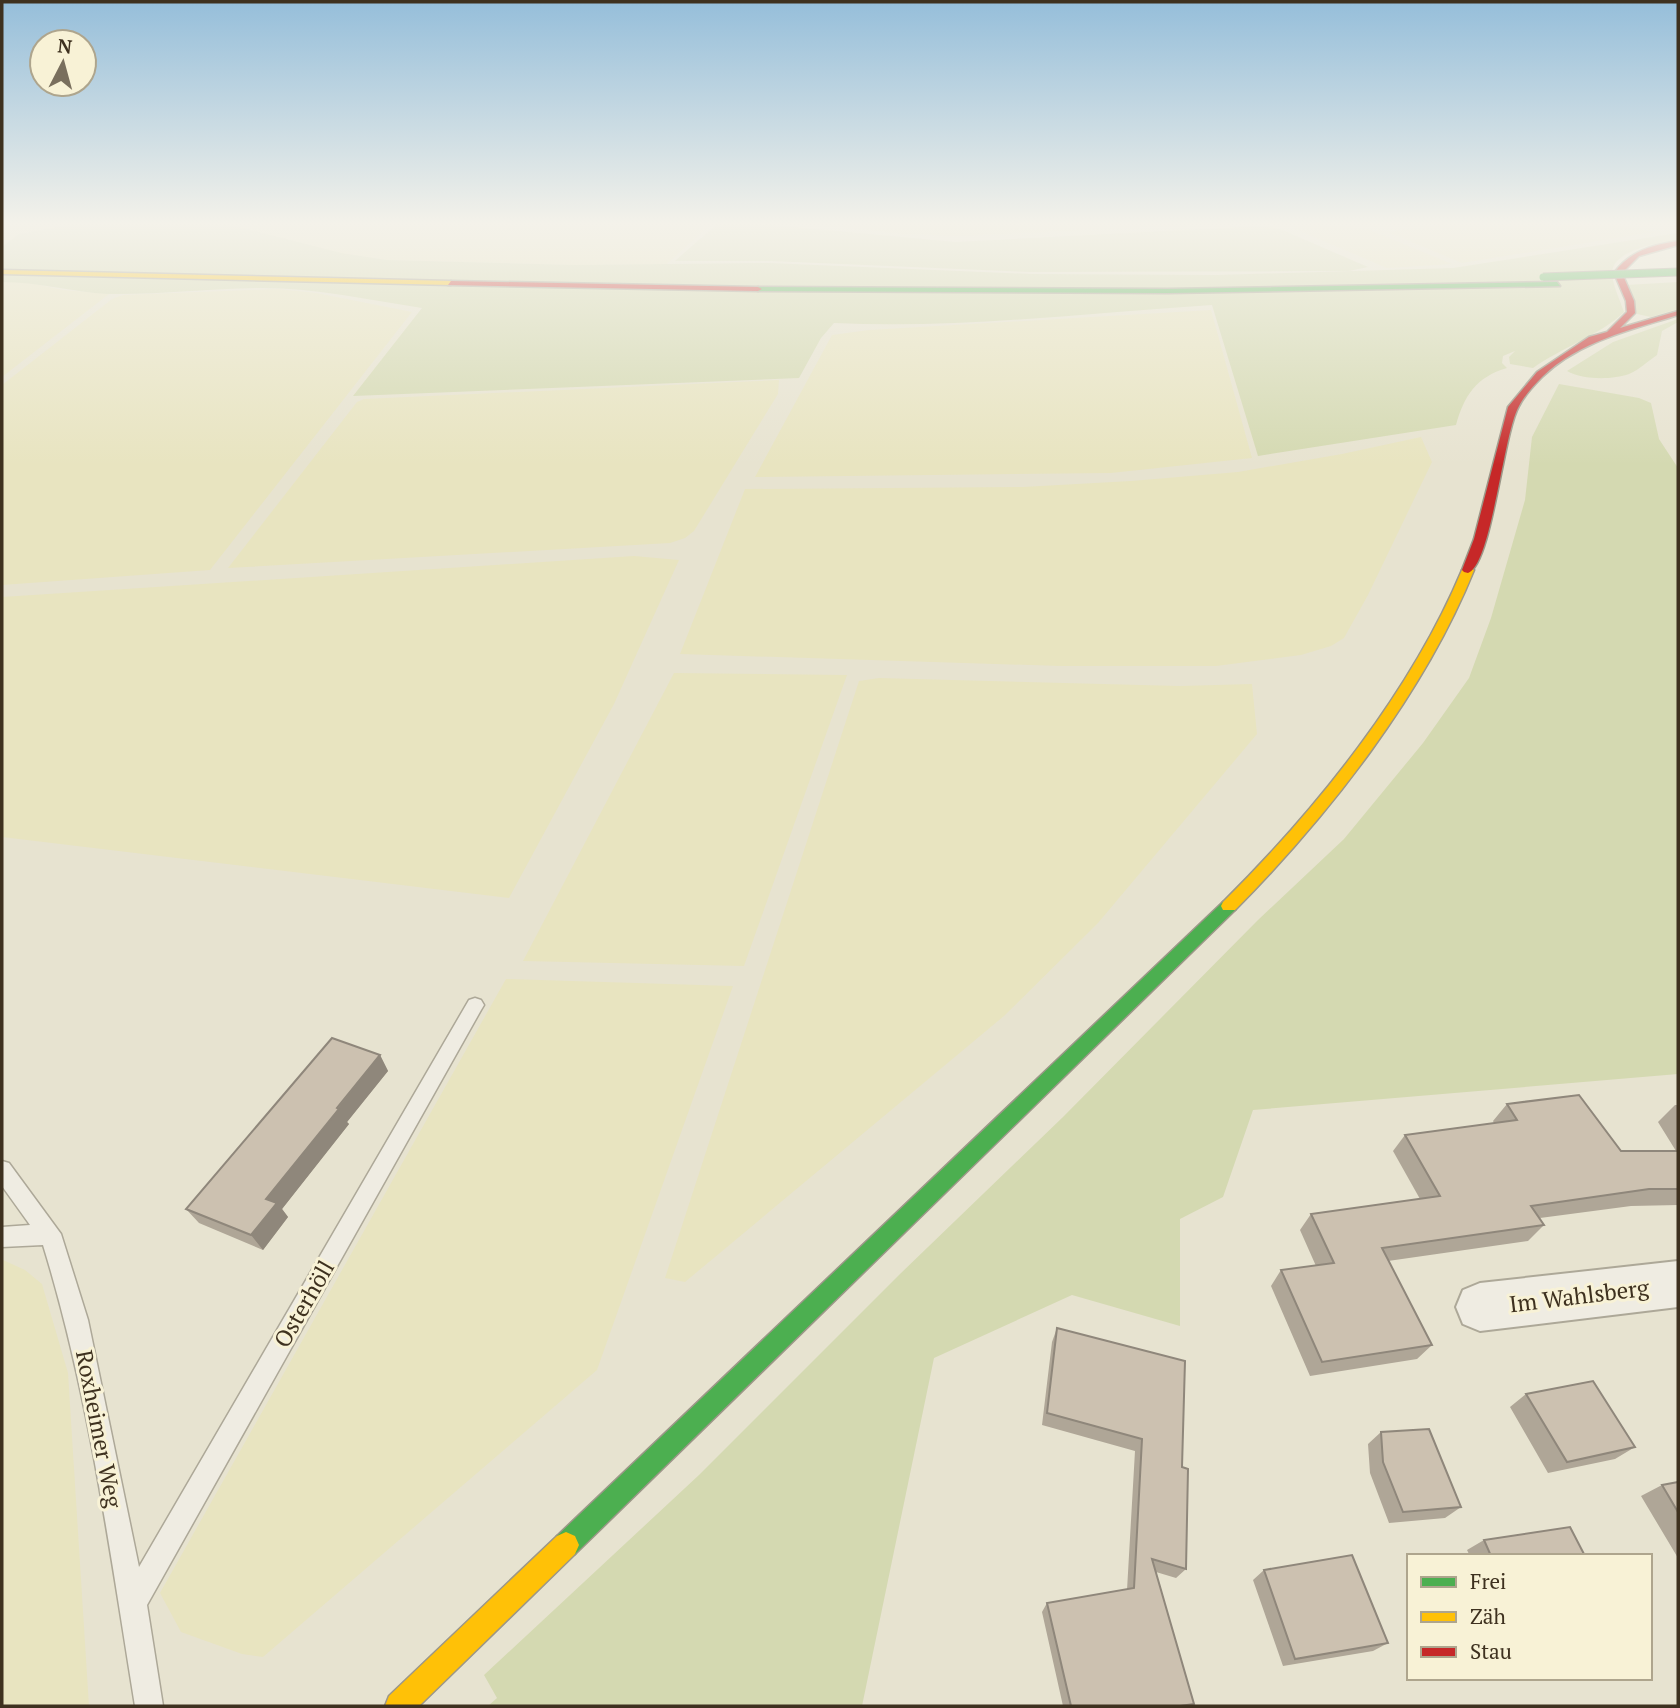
<svg xmlns="http://www.w3.org/2000/svg" width="1680" height="1708" viewBox="0 0 1680 1708" font-family="'PT Serif',serif">
<style>
.farmland{fill:#e8e4c0}
.green{fill:#d4d9b1}
.lines{fill:none;stroke-linecap:round;stroke-linejoin:round}
.lane-casing{stroke:#ada898;stroke-width:3}
.street-casing{stroke:#ada898;stroke-width:4}
.fast-casing{stroke:#9c9788;stroke-width:3}
.slow-casing{stroke:#9c9788;stroke-width:3}
.jam-casing{stroke:#9c9788;stroke-width:3}
.lane{fill:#efece2;fill-rule:evenodd}
.street{fill:#efece2;fill-rule:evenodd}
.fast{fill:#4caf50;fill-rule:evenodd}
.slow{fill:#ffc107;fill-rule:evenodd}
.jam{fill:#c62828;fill-rule:evenodd}
.fast-bridge-casing{stroke:#928d7f;stroke-width:9;stroke-linecap:butt}
.fast-bridge{stroke:#4caf50;stroke-width:7}
.wall{fill:#afa697}
.shaded-wall{fill:#8f877b}
.building{fill:#ccc1b0;stroke:#8f877b;stroke-width:2}
.labels{text-anchor:middle;stroke-width:6;stroke-linejoin:round;paint-order:stroke}
.near-street-label{font-size:23px;fill:#3e311f;stroke:#f8f2d6}
</style>
<rect width="100%" height="100%" fill="#e7e3d0"/>
<path class="farmland" d="M 2,225 L 67,225 L 19,234 L 2,247 Z
M 231,225 L 710,225 L 667,264 L 575,265 L 387,260 L 341,254 Z
M 820,225 L 1195,225 L 960,236 L 902,234 Z
M 1306,225 L 1365,228 L 1452,264 L 1387,268 L 1293,228 Z
M 1441,225 L 1616,225 L 1653,232 L 1462,263 L 1388,232 Z
M 2,282 L 26,282 L 63,290 L 109,294 L 2,377 Z
M 277,289 L 316,293 L 412,312 L 210,570 L 2,585 L 2,385 L 112,299 L 123,295 Z
M 1211,310 L 1252,458 L 1111,473 L 755,477 L 832,335 L 869,330 Z
M 779,380 L 778,394 L 694,531 L 685,538 L 670,543 L 228,568 L 357,402 L 364,399 Z
M 1421,437 L 1432,462 L 1368,595 L 1344,638 L 1331,646 L 1301,655 L 1216,666 L 1060,666 L 680,654 L 745,489 L 1023,487 L 1131,481 L 1238,472 L 1342,454 Z
M 634,556 L 679,560 L 614,704 L 509,898 L 2,837 L 2,597 Z
M 674,673 L 847,675 L 744,966 L 523,961 Z
M 879,678 L 1180,686 L 1252,684 L 1257,734 L 1098,923 L 1004,1016 L 685,1282 L 665,1278 L 859,681 Z
M 506,979 L 733,986 L 597,1370 L 263,1657 L 242,1654 L 181,1632 L 160,1593 Z
M 3,1260 L 25,1270 L 42,1284 L 68,1373 L 89,1706 L 2,1706 Z"/>
<path class="green" d="M 67,225 L 231,225 L 341,253 L 387,260 L 575,265 L 769,263 L 1032,274 L 1217,275 L 1453,268 L 1678,233 L 1678,240 C 1661,242 1611,250 1612,274 C 1613,286 1620,300 1624,312 C 1602,334 1561,348 1533,368 L 1510,364 L 1509,357 L 1515,351 L 1503,356 L 1502,363 L 1507,368 C 1476,377 1464,396 1456,425 L 1258,456 L 1212,305 C 1087,313 959,329 834,323 L 821,338 L 799,378 L 353,396 L 422,308 C 369,300 316,288 263,288 C 211,288 159,295 108,294 C 72,292 38,282 2,282 L 2,247 L 19,234 Z
M 716,225 L 772,225 L 956,242 L 1263,226 L 1280,229 L 1368,267 L 1349,271 L 1030,272 L 771,261 L 675,261 Z
M 1678,282 L 1678,309 L 1651,317 L 1637,314 L 1626,285 Z
M 1678,319 L 1678,322 L 1662,331 L 1657,355 C 1648,361 1639,370 1629,374 C 1612,380 1583,380 1567,371 L 1613,342 Z
M 1559,384 L 1639,398 L 1651,403 L 1659,439 L 1678,468 L 1678,1074 L 1253,1110 L 1223,1197 L 1180,1219 L 1180,1326 L 1072,1295 L 934,1358 L 862,1706 L 488,1706 L 497,1698 L 484,1675 L 699,1475 L 900,1274 L 1063,1117 L 1258,920 L 1344,839 L 1423,743 L 1469,678 L 1491,618 L 1525,500 L 1532,437 Z"/>
<g class="lines">
<g class="lane-casing">
<path id="lane" d="M 475,998 L 481,1000 L 484,1005 L 481,1010 L 147,1605 L 163,1706 L 135,1706 C 110,1552 89,1394 43,1245 L 2,1247 L 2,1227 L 30,1225 L 2,1186 L 2,1161 L 9,1163 L 61,1234 L 88,1320 L 139,1567 L 469,1000 Z"/>
</g>
<g class="street-casing">
<path id="street" d="M 1678,1261 L 1678,1307 L 1480,1331 L 1463,1324 L 1456,1307 L 1463,1290 L 1480,1283 Z"/>
</g>
<g class="fast-casing">
<path id="fast" d="M 1557,282 L 1560,286 L 1168,293 L 758,291 L 754,289 L 758,287 L 1168,289 Z
M 1229,900 L 1235,902 L 1237,906 L 1235,910 L 575,1554 L 566,1558 L 557,1554 L 553,1545 L 557,1536 L 1223,902 Z"/>
</g>
<g class="slow-casing">
<path id="slow" d="M 2,270 L 451,281 L 455,283 L 451,285 L 2,274 Z
M 1468,567 L 1474,570 C 1424,694 1328,816 1235,910 L 1223,910 L 1221,906 L 1223,902 C 1317,809 1411,692 1462,570 Z
M 566,1532 L 575,1536 L 579,1545 L 575,1554 L 419,1706 L 385,1706 L 389,1696 L 557,1536 Z"/>
</g>
<g class="jam-casing">
<path id="jam" d="M 1678,241 L 1678,245 L 1639,256 L 1622,273 L 1634,301 L 1635,313 L 1620,328 L 1678,311 L 1678,315 C 1631,330 1579,341 1542,377 C 1534,385 1524,396 1519,406 C 1503,433 1492,564 1468,573 L 1464,572 L 1462,570 L 1474,539 L 1508,407 L 1537,372 L 1589,337 L 1607,332 L 1627,312 L 1626,301 L 1614,273 C 1630,251 1652,245 1678,241 Z
M 451,281 L 758,287 L 762,289 L 758,291 L 448,285 Z"/>
</g>
<use href="#lane" class="lane"/>
<use href="#street" class="street"/>
<use href="#fast" class="fast"/>
<use href="#slow" class="slow"/>
<use href="#jam" class="jam"/>
<g class="fast-bridge-casing">
<path id="fast-bridge" d="M 1543,277 L 1678,272"/>
</g>
<use href="#fast-bridge" class="fast-bridge"/>
</g>
<path class="wall" d="M 380,1055 L 388,1071 L 347,1122 L 349,1124 L 282,1209 L 288,1217 L 263,1250 L 199,1223 L 186,1209 Z
M 1507,1104 L 1621,1151 L 1676,1151 L 1658,1122 L 1675,1105 L 1678,1105 L 1678,1205 L 1631,1206 L 1540,1218 L 1544,1225 L 1528,1241 L 1388,1261 L 1432,1345 L 1417,1359 L 1310,1376 L 1271,1286 L 1281,1270 L 1316,1266 L 1300,1230 L 1311,1214 L 1420,1199 L 1393,1151 L 1405,1135 L 1494,1123 L 1493,1121 Z
M 1057,1328 L 1182,1467 L 1186,1569 L 1176,1578 L 1156,1572 L 1194,1704 L 1190,1706 L 1063,1706 L 1042,1612 L 1047,1603 L 1127,1590 L 1135,1451 L 1042,1425 L 1052,1342 Z
M 1526,1394 L 1635,1447 L 1615,1459 L 1548,1473 L 1510,1407 Z
M 1381,1432 L 1461,1507 L 1445,1518 L 1389,1523 L 1370,1473 L 1368,1444 Z
M 1678,1482 L 1678,1558 L 1641,1496 L 1662,1485 Z
M 1484,1540 L 1585,1556 L 1470,1556 L 1467,1550 Z
M 1264,1570 L 1388,1643 L 1373,1651 L 1283,1666 L 1253,1580 Z"/>
<path class="shaded-wall" d="M 380,1055 L 388,1071 L 347,1122 L 349,1124 L 282,1209 L 288,1217 L 263,1250 L 251,1235 L 266,1199 Z"/>
<path class="building" d="M 332,1038 L 380,1055 L 337,1108 L 339,1109 L 266,1199 L 277,1203 L 251,1235 L 186,1209 Z
M 1579,1095 L 1621,1151 L 1678,1151 L 1678,1189 L 1649,1189 L 1531,1206 L 1544,1225 L 1382,1248 L 1432,1345 L 1322,1362 L 1281,1270 L 1334,1263 L 1311,1214 L 1440,1196 L 1405,1135 L 1517,1120 L 1507,1104 Z
M 1057,1328 L 1185,1361 L 1182,1467 L 1188,1469 L 1186,1569 L 1152,1559 L 1194,1704 L 1180,1706 L 1071,1706 L 1047,1603 L 1134,1588 L 1142,1439 L 1047,1413 Z
M 1593,1381 L 1635,1447 L 1567,1462 L 1526,1394 Z
M 1429,1429 L 1461,1507 L 1403,1512 L 1383,1462 L 1381,1432 Z
M 1678,1482 L 1678,1512 L 1662,1485 Z
M 1570,1527 L 1585,1556 L 1491,1556 L 1484,1540 Z
M 1352,1555 L 1388,1643 L 1295,1659 L 1264,1570 Z"/>
<linearGradient id="sky" x2="0" y2="1"><stop stop-color="#95beda"/><stop offset="0.48" stop-color="#f4f2ea"/><stop offset="1" stop-color="#f4f2ea" stop-opacity="0"/></linearGradient>
<rect width="1680" height="465" fill="url(#sky)"/>
<g class="labels">
<g class="near-street-label">
<text transform="translate(1579 1296) rotate(-7)" y="8">Im Wahlsberg</text>
<text transform="translate(304 1304) rotate(-60)" y="8">Osterhöll</text>
<text transform="translate(99 1429) rotate(79)" y="8">Roxheimer Weg</text>
</g>
</g>
<rect width="1680" height="1708" fill="none" stroke="#3e311f" stroke-width="7"/>
<rect x="1407" y="1554" width="245" height="126" fill="#f8f2d6" stroke="#aea58d" stroke-width="2"/>
<rect x="1421" y="1577" width="35" height="10" fill="#4caf50" stroke="#aea58d" stroke-width="2"/>
<text x="1470" y="1589" font-size="21" fill="#3e311f">Frei</text>
<rect x="1421" y="1612" width="35" height="10" fill="#ffc107" stroke="#aea58d" stroke-width="2"/>
<text x="1470" y="1624" font-size="21" fill="#3e311f">Zäh</text>
<rect x="1421" y="1647" width="35" height="10" fill="#c62828" stroke="#aea58d" stroke-width="2"/>
<text x="1470" y="1659" font-size="21" fill="#3e311f">Stau</text>
<g transform="translate(63 63) rotate(6)"><circle r="33" fill="#f8f2d6" stroke="#aea58d" stroke-width="2"/>
<path d="M0-5L12 26L0 18L-12 26Z" fill="#796f5d"/>
<text y="-10" font-size="19" font-weight="bold" text-anchor="middle" fill="#3e311f">N</text>
</g>
</svg>
